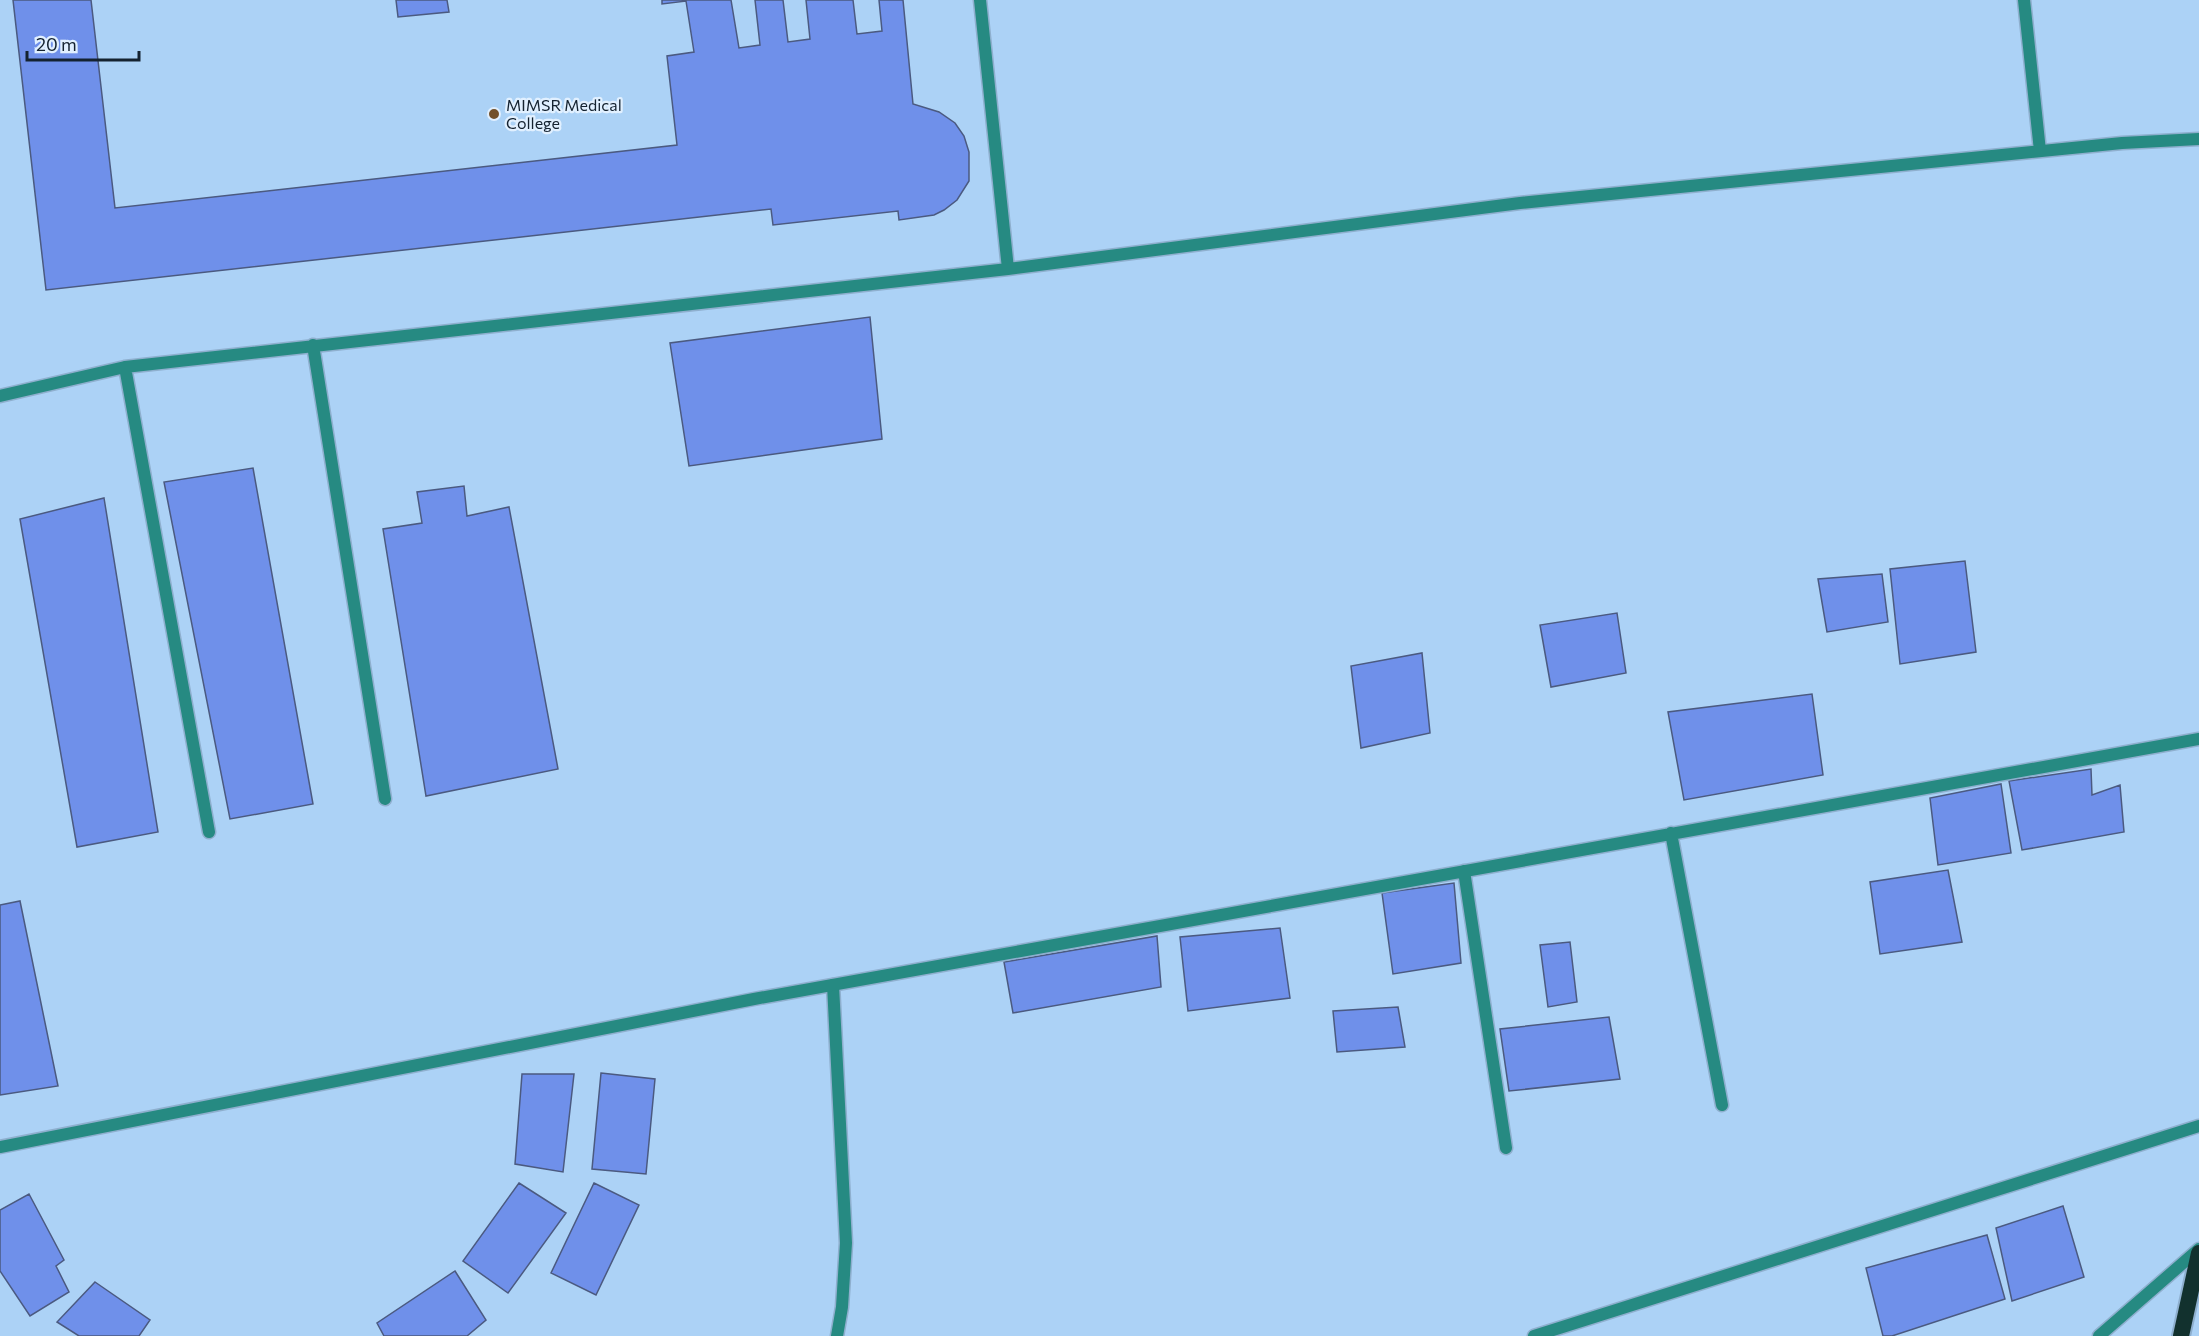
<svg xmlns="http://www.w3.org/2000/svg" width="2199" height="1336" viewBox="0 0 2199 1336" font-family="Commissioner,sans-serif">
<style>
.building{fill:#6f90ea;stroke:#4b5a80;stroke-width:1.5}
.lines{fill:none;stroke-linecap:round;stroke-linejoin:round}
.service-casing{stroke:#8eafce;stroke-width:15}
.minor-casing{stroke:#8eafce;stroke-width:15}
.trunk-casing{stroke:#8eafce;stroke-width:20}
.service{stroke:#268a82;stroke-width:12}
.minor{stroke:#268a82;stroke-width:12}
.trunk{stroke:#12312e;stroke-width:16}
.poi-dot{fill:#735029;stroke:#e1f0ff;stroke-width:2}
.labels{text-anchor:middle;stroke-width:4.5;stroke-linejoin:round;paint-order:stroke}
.poi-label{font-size:16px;fill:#142230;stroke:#e1f0ff;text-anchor:start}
</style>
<rect width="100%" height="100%" fill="#acd2f6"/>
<path class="building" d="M 13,0 L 91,0 L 115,208 L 677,145 L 667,56 L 694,52 L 686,1 L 662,4 L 662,0 L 731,0 L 739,48 L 760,45 L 755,0 L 783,0 L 788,42 L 810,39 L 806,0 L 853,0 L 857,34 L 882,31 L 879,0 L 903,0 L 913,104 L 939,112 L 955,123 L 964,136 L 969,152 L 969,181 L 957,200 L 944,210 L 934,215 L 899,220 L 898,211 L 773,225 L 771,209 L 46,290 Z
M 396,0 L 447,0 L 449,12 L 398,17 Z
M 870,317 L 882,439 L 689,466 L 670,343 Z
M 253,468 L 313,804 L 230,819 L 164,482 Z
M 464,486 L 467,516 L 509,507 L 558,769 L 426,796 L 383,529 L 422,523 L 417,492 Z
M 104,498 L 158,832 L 77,847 L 20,519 Z
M 1965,561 L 1976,652 L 1900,664 L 1890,569 Z
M 1882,574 L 1888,622 L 1827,632 L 1818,579 Z
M 1617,613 L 1626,673 L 1551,687 L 1540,625 Z
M 1422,653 L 1430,733 L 1361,748 L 1351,666 Z
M 1812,694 L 1823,775 L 1684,800 L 1668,712 Z
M 2091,769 L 2092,795 L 2120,785 L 2124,832 L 2022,850 L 2009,781 Z
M 2001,784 L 2011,853 L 1938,865 L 1930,798 Z
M 1948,870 L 1962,942 L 1880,954 L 1870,882 Z
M 1454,883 L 1461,963 L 1393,974 L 1382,893 Z
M 20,901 L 58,1086 L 0,1095 L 0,905 Z
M 1280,928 L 1290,998 L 1188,1011 L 1180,937 Z
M 1157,936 L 1161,987 L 1013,1013 L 1004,962 Z
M 1570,942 L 1577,1002 L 1548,1007 L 1540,945 Z
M 1398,1007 L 1405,1047 L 1337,1052 L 1333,1011 Z
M 1609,1017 L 1620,1079 L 1509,1091 L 1500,1029 Z
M 601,1073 L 655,1079 L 646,1174 L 592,1169 Z
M 522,1074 L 574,1074 L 563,1172 L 515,1164 Z
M 519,1183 L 566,1213 L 508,1293 L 463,1261 Z
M 594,1183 L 639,1205 L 596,1295 L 551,1273 Z
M 29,1194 L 64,1260 L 56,1266 L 69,1292 L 30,1316 L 0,1271 L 0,1210 Z
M 2063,1206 L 2084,1277 L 2012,1301 L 1996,1228 Z
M 1987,1235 L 2005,1299 L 1892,1336 L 1883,1336 L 1866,1268 Z
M 455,1271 L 486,1320 L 467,1336 L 384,1336 L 377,1323 Z
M 95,1282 L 150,1320 L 139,1336 L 79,1336 L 57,1322 Z"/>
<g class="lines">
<g class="service-casing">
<path id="service" d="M 980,0 L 1008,269
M 2024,0 L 2040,151
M 313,345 L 385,799
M 125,367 L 209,832
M 0,396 L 125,367 L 1008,269 L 1520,203 L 2122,143 L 2199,139
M 833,985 L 846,1243 L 842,1307 L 837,1336
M 2099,1336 L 2199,1249"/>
</g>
<g class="minor-casing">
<path id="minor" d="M 1671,833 L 1722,1105
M 1464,871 L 1506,1148
M 0,1147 L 754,999 L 2199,739
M 1534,1336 L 2199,1126"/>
</g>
<g class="trunk-casing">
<path id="trunk" d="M 2181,1336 L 2199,1253"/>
</g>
<use href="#service" class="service"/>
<use href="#minor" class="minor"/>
<use href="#trunk" class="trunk"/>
</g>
<circle class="poi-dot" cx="494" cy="114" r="6"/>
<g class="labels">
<g class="poi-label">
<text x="506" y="111">MIMSR Medical<tspan x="506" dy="18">College</tspan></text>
</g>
</g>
<path d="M27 51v9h112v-9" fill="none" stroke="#142230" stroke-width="3"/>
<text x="36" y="51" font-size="18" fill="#142230" stroke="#e1f0ff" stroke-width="4.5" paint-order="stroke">20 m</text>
</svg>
